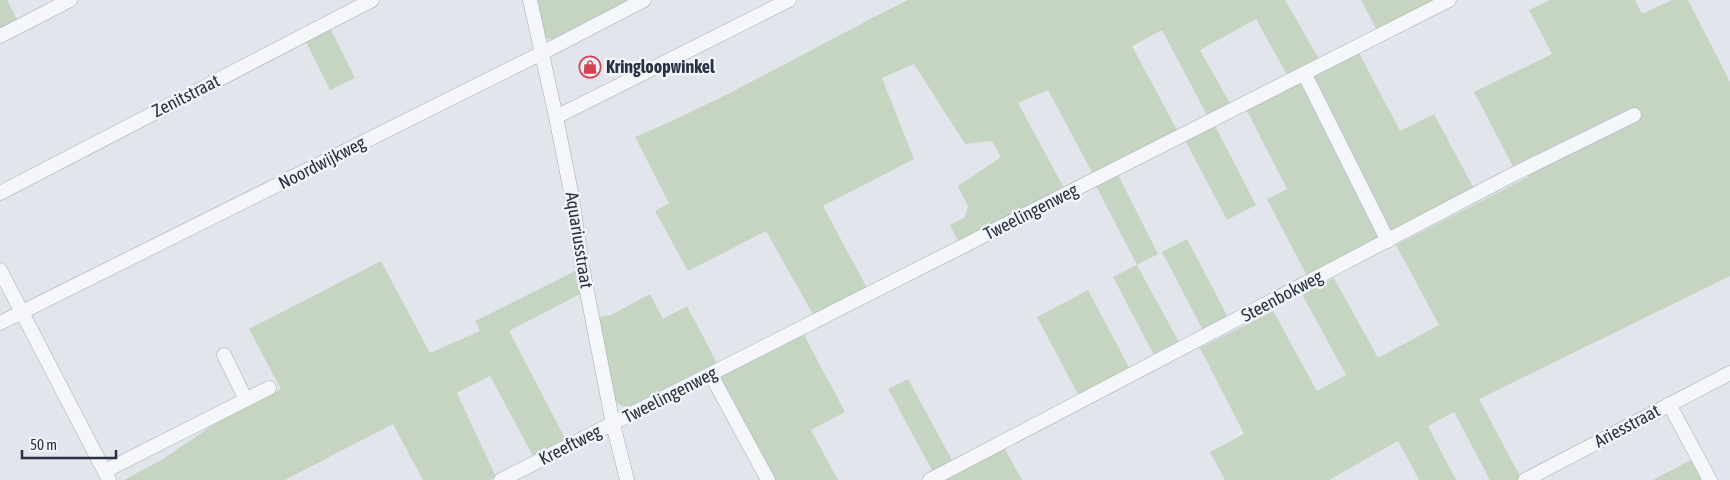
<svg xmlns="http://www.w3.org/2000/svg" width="1730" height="480" viewBox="0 0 1730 480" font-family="'Asap Condensed',sans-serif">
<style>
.green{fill:#c6d5c2}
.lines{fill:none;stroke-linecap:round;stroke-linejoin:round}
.street-casing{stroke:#a7abb6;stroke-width:15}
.street{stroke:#f5f6f9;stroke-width:14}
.labels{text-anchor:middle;stroke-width:5;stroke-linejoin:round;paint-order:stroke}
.poi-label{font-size:18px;font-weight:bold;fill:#293144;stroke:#f1f4f8;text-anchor:start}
.street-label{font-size:18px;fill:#293144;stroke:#f1f4f8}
</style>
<rect width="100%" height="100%" fill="#e2e5eb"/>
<path class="green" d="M 0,0 L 7,0 L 18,21 L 0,30 Z
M 535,0 L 630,0 L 554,40 L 545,38 Z
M 908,0 L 1285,0 L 1319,59 L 1287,75 L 1256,19 L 1200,50 L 1231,105 L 1208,117 L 1162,30 L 1132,46 L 1177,130 L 1093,174 L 1048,90 L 1018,103 L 1064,188 L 959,243 L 950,225 L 964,218 L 968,207 L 958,186 L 1001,157 L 992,141 L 965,144 L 914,64 L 882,78 L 914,159 L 823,206 L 867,288 L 814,316 L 766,231 L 688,271 L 655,211 L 669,203 L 635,137 C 729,98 817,45 908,0 Z
M 1361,0 L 1439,0 L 1378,32 Z
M 1549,0 L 1635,0 L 1642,14 L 1672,0 L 1688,0 L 1730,82 L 1730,276 L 1479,399 L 1522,480 L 1490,480 L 1454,412 L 1428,426 L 1456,480 L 1419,480 L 1398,441 L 1329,480 L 1225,480 L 1210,452 L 1244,434 L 1200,348 L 1273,311 L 1317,391 L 1346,375 L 1302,294 L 1334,278 L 1378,358 L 1439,325 L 1396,245 L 1528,177 L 1527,173 L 1518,176 L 1474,92 L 1552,54 L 1529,10 Z
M 330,28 L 355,78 L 330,90 L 305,40 Z
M 1358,51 L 1400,131 L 1434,114 L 1478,196 L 1391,236 L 1311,74 Z
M 1303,80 L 1380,239 L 1310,282 L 1267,199 L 1287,189 L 1245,107 Z
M 1214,124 L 1256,205 L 1227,220 L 1185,140 Z
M 1117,173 L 1158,254 L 1137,265 L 1181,346 L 1156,359 L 1113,277 L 1137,265 L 1095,184 Z
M 1187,239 L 1231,323 L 1206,336 L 1162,252 Z
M 381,261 L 430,353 L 480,331 L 475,321 L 577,270 L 582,293 L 509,331 L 567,442 L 534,458 L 490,376 L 457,393 L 496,477 L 490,480 L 423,480 L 393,424 L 285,480 L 124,480 L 163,459 L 213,425 L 281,389 L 249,329 Z
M 1088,290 L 1132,373 L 1081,400 L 1037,317 Z
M 650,294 L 663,319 L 687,306 L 718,365 L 636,405 C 624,409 618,406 613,396 L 599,317 L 611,315 Z
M 804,335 L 845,412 L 811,430 L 838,480 L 772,480 L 720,381 L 723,373 Z
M 908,379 L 953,462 L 933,472 L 888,389 Z
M 1004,447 L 1022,480 L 939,480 Z
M 1691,460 L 1701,480 L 1653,480 Z"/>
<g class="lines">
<g class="street-casing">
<path id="street" d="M 530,0 L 556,117 L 572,197 L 582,266 L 613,424 L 627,480
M 0,36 L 70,0
M 1304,73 L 1388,241
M 556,117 L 789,0
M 0,193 L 372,0
M 0,270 L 109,480
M 0,323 L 542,53 L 644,0
M 224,355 L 246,400
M 711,375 L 768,480
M 1669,404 L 1710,480
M 105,471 L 269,388
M 501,480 L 1449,0
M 930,480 L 1510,176 L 1634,115
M 1525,480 L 1730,373"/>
</g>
<use href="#street" class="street"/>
</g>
<defs>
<g id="shop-ring" transform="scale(1.125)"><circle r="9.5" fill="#f1f4f8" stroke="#d54250" stroke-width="1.5"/><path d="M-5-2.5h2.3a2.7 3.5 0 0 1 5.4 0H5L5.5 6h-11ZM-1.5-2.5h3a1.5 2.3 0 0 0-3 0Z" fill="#d54250"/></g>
</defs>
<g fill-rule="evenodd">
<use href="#shop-ring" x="590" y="67"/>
</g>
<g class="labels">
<g class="poi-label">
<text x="606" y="73">Kringloopwinkel</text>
</g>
<g class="street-label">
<text transform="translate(186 96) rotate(-27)" y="6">Zenitstraat</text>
<text transform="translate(322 163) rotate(-27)" y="6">Noordwijkweg</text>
<text transform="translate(1031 212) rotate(-27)" y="6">Tweelingenweg</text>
<text transform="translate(579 240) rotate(81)" y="6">Aquariusstraat</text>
<text transform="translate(1282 296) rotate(-28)" y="6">Steenbokweg</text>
<text transform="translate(670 395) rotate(-27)" y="6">Tweelingenweg</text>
<text transform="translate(1627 426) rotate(-28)" y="6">Ariesstraat</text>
<text transform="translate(570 445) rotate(-27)" y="6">Kreeftweg</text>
</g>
</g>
<path d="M22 450v8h94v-8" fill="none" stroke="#293144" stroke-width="2.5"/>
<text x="30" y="450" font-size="15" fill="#293144" stroke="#f1f4f8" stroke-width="4" paint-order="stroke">50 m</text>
</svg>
